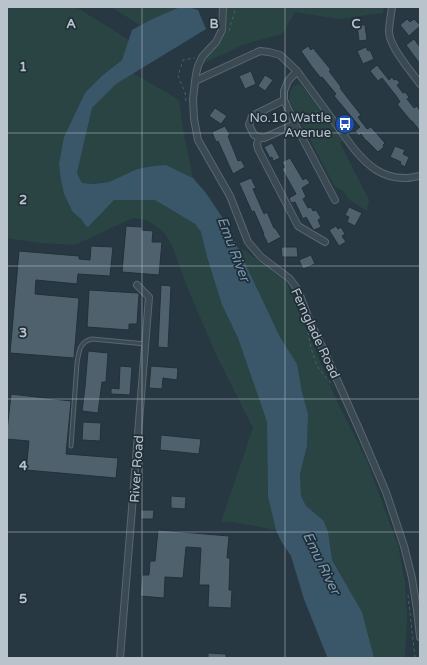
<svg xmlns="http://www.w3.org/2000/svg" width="427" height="665" viewBox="0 0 427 665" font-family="'Varela Round',sans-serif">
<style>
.green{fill:#294442}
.water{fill:#3a576a}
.building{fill:#50616e;stroke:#22303a}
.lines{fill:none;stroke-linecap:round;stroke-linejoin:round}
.service-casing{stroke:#596670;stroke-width:5}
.minor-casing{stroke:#596670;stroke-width:8}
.path{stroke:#496160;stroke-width:1;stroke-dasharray:3 3;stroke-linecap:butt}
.service{stroke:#3b4952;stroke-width:3}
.minor{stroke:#3b4952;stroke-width:6}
.grid{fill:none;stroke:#b8c3cc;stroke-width:1;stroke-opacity:0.55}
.labels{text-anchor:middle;stroke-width:3.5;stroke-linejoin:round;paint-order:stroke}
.poi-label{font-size:13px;fill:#b8c3cc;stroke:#202e38;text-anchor:end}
.street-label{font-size:13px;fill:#b8c3cc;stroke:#202e38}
.water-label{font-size:14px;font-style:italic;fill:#7899af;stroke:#202e38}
.grid-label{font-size:13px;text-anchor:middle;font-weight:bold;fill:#b8c3cc;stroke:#202e38;stroke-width:3.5;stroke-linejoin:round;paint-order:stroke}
</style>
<rect width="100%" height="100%" fill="#273843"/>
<path class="green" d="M 7,7 L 76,7 L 129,40 L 122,60 L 103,75 L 61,180 L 64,194 L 72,211 L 76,215 L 81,219 L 86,226 L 114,200 L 155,200 L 195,224 L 201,232 L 207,257 L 222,305 L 238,338 L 267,422 L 268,497 L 276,530 L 233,522 L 221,522 L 253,428 L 214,350 L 188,289 L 173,248 L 164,232 L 147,220 L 133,218 L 75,245 L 40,243 L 7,238 Z
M 111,7 L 180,7 L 150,20 L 140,25 Z
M 223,7 L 384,7 L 383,13 L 338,19 L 295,12 L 282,34 L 245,44 L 198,66 L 222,30 Z
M 133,73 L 179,100 L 184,135 L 193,178 L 166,165 L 137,169 L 109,182 L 94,184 L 82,183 L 77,173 L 92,108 L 116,84 Z
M 298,84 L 302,86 L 343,141 L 340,143 L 369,200 L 367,211 L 349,199 L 342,190 L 335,187 L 289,100 C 290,93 290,87 298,84 Z
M 237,247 L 246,251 L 287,283 L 335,397 L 367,461 L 398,545 L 405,582 L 407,616 L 405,658 L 374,658 L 362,612 L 332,560 L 328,531 L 323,520 L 306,506 L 301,496 L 300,474 L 307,446 L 308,414 L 302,392 L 297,364 L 280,337 Z"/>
<path class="water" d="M 180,7 L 189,7 L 198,10 L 206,29 L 116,84 L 92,108 L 77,173 L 82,183 L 94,184 L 109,182 L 137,169 L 154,166 L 166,165 L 193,178 L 206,193 L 226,223 L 280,337 L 297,364 L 302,392 L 308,414 L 307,446 L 300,474 L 301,496 L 306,506 L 323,520 L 328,531 L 332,560 L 362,612 L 374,658 L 328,658 L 326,654 L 304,599 L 291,556 L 281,541 L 276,530 L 268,497 L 267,422 L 238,338 L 222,305 L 207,257 L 201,232 L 195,224 L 155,200 L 114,200 L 88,227 L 86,226 L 81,219 L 76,215 L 72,211 L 64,194 L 61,180 L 59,164 L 64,137 L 85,93 L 103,75 L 122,60 L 132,30 L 150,20 Z"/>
<path class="building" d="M 407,19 L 410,22 L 414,19 L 420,25 L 420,26 L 409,36 L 400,25 Z
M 357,25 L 365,25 L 367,40 L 359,41 Z
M 414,39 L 420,47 L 420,64 L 406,45 Z
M 308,46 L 311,50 L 313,48 L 331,70 L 329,71 L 341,87 L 340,88 L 350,101 L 361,115 L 358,117 L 367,129 L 371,127 L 385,143 L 383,145 L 384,147 L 378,152 L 366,140 L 366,141 L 361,134 L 359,136 L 355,131 L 360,127 L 334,96 L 336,94 L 322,77 L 321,78 L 312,67 L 301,51 Z
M 366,47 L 368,51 L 370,50 L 374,59 L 363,64 L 357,51 Z
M 377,65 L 389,80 L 392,77 L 394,80 L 396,79 L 400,83 L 397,85 L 403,93 L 405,92 L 409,97 L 407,99 L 414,108 L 417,106 L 420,111 L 420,131 L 412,121 L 411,121 L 397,104 L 400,102 L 397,97 L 382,78 L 378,81 L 370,71 Z
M 251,71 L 256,84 L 245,89 L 239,76 Z
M 265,75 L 273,80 L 265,91 L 258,86 Z
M 215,108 L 227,116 L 221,124 L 209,116 Z
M 225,126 L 230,135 L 228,136 L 238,161 L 241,160 L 245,167 L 233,174 L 218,141 L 216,142 L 212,132 Z
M 272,143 L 280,158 L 273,161 L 272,157 L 270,158 L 264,147 Z
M 395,146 L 405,150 L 403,154 L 409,157 L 405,167 L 400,164 L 401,162 L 390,157 Z
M 290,158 L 303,180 L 306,178 L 310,183 L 302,188 L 306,197 L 303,199 L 308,208 L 311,207 L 313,211 L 316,210 L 321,218 L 318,220 L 321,227 L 314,230 L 313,229 L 306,217 L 303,219 L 295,202 L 291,203 L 289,198 L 296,194 L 282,169 L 285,167 L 282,162 Z
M 251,178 L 256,188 L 253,189 L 264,214 L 267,212 L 274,228 L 275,228 L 281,237 L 268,244 L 263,234 L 264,234 L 254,211 L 252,212 L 239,183 Z
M 349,207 L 362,213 L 355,226 L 347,222 L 349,217 L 345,215 Z
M 126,226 L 142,227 L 142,230 L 153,231 L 152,242 L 162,242 L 159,275 L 122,272 Z
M 336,226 L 338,229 L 341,227 L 345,234 L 342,236 L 346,242 L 339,246 L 329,230 Z
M 91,246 L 113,247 L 110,276 L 78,274 L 77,284 L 36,280 L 35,294 L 79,298 L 74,358 L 10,353 L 19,251 L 79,256 L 79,259 L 90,260 Z
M 281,247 L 297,247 L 298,257 L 282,257 Z
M 311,255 L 315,264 L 303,269 L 299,260 Z
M 161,285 L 171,286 L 168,348 L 158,347 Z
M 89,290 L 138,293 L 139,294 L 137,324 L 129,324 L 129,330 L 87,327 Z
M 88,351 L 108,353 L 106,382 L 102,382 L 98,413 L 82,411 L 85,387 Z
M 120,366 L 132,367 L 130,395 L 111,394 L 111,388 L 119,389 Z
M 151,366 L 178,368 L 177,380 L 163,378 L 162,389 L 149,388 Z
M 11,394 L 71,401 L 66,454 L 118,458 L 116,478 L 26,470 L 29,441 L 7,439 L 7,431 Z
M 83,422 L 101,423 L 100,441 L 82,440 Z
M 161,435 L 201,439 L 199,454 L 160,450 Z
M 171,496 L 186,497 L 185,509 L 171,508 Z
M 141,510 L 154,510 L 153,519 L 141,519 Z
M 158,530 L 229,536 L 227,558 L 230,558 L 229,590 L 232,590 L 231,608 L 208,607 L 209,585 L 199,585 L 201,548 L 186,547 L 183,578 L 165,577 L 164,598 L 140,596 L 142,575 L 149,575 L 150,561 L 155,561 Z
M 208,653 L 226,654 L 226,658 L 208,658 Z"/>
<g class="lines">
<g class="service-casing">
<path id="service" d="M 71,446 L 77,363 C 79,352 79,342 92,339 L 146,344"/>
</g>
<g class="minor-casing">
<path id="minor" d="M 223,7 L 222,30 L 216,42 L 202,57 L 198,66 L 196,74 L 193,99 L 194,119 L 198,140 L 230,196 L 248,242 L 261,257 L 290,279 L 298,290 L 309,319 L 326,355 L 359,429 L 386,492 L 404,546 L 412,578 L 417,610 L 420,637
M 392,7 C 391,15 389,24 389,32 C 390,48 411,71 420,84
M 297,71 L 288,81 L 284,91 L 284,100 L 295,124 L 335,200
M 195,81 L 260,51 L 269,52 L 280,55 L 297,71 L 354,149 C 368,166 383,179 407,178 C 412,178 416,176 420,176
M 295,124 L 264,138 L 259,137 L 257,144 L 258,149 L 298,226 L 325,242
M 259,137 L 254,135 L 249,125 L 252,116 L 284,100
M 120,658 L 149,297 L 137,285"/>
</g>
<path class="path" d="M 229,31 L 236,7
M 186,101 L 185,92 L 178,76 L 183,60 L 195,58
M 300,121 L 315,112 L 318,112
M 308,332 L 311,348 L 317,366 L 333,386
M 408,595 L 415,658"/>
<use href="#service" class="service"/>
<use href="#minor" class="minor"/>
</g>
<path class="grid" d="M 142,7 L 142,658M 285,7 L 285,658M 7,133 L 420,133M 7,266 L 420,266M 7,399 L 420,399M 7,532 L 420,532"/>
<defs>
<g id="bus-disc" transform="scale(1)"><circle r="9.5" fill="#1a4fb4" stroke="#202e38"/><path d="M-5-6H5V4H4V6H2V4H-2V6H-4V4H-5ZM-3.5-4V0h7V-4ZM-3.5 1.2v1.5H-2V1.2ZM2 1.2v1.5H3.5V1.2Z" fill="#fff"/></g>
</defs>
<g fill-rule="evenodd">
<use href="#bus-disc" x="345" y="124"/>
</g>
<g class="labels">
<g class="poi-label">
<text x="331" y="122">No.10 Wattle<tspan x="331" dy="15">Avenue</tspan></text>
</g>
<g class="street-label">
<text transform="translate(316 333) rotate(65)" y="5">Fernglade Road</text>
<text transform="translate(136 469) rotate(-86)" y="5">River Road</text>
</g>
<g class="water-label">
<text transform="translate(234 249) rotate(69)" y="5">Emu River</text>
<text transform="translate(322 563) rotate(64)" y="5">Emu River</text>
</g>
</g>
<g class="grid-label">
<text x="71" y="28">A</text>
<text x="214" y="28">B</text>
<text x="356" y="28">C</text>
<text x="23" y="71">1</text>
<text x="23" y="204">2</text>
<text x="23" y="337">3</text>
<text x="23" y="470">4</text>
<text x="23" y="603">5</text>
</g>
<rect width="427" height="665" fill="none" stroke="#b8c3cc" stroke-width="16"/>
</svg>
